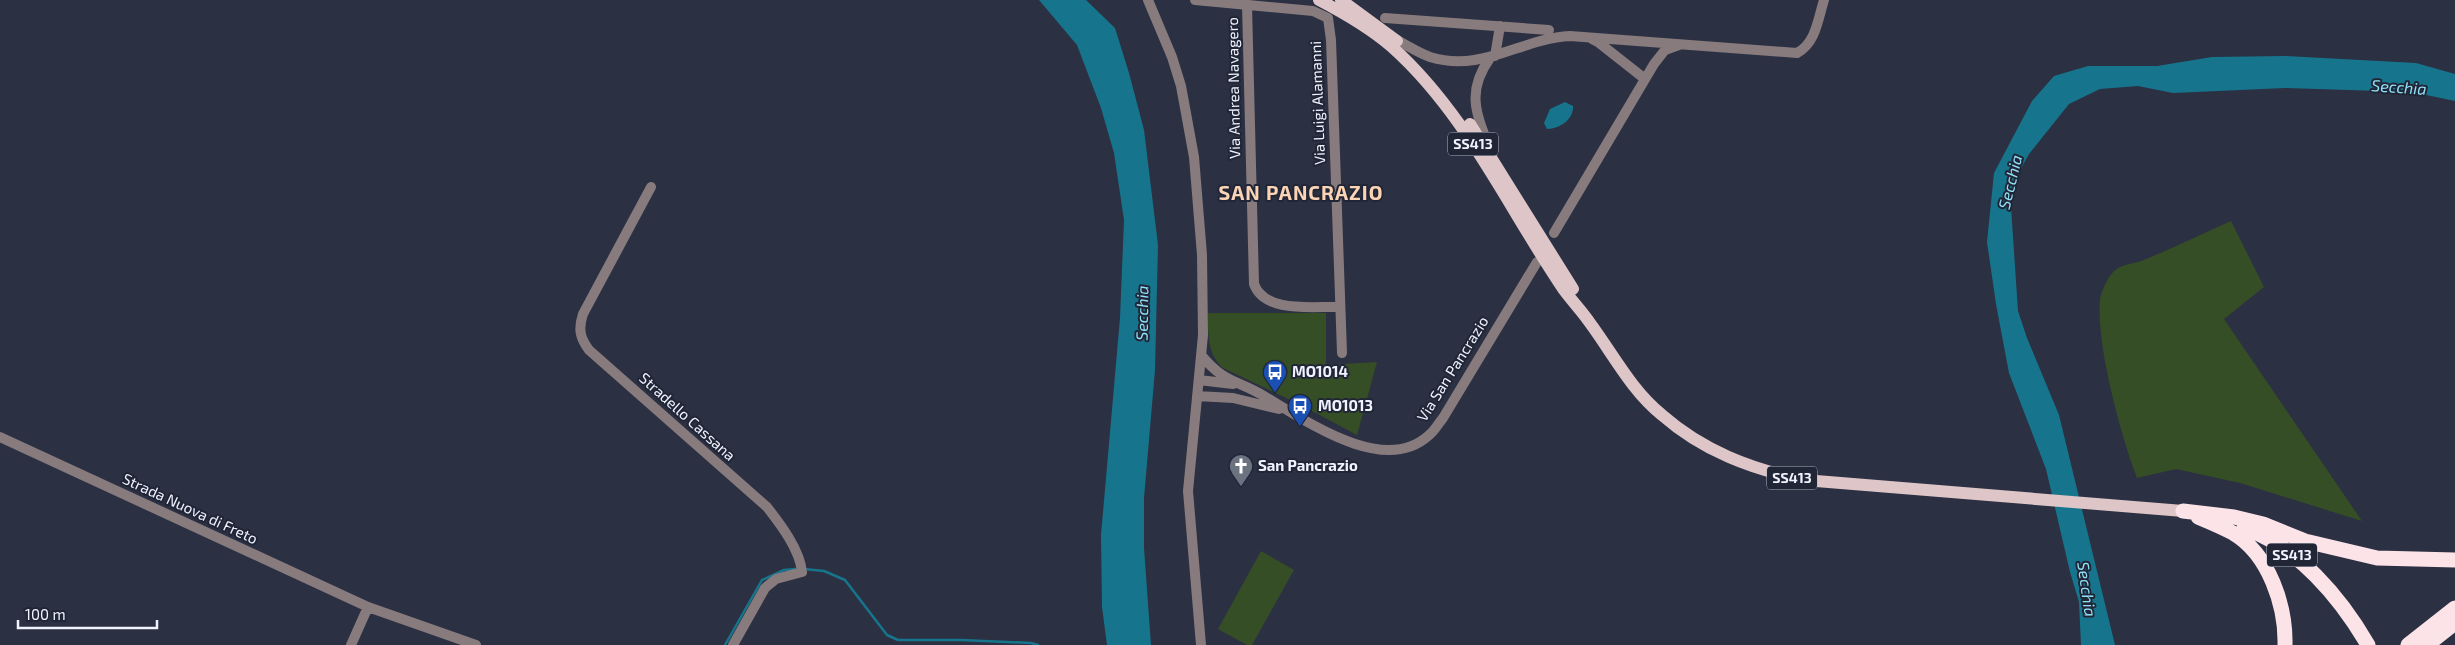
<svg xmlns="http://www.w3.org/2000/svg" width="2455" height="645" viewBox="0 0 2455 645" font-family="'Exo 2',sans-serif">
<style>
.green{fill:#364e26}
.water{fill:#16758d}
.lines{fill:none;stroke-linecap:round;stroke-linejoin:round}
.stream{stroke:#16758d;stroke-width:2.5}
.street{stroke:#877b7d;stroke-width:10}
.primary{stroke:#ddc5c8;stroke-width:12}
.highway{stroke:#fbe3e7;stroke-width:15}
.labels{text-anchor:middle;stroke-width:4;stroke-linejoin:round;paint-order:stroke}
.shield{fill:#212637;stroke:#b1b6c3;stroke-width:1}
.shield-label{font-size:14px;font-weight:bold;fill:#eff3ff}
.street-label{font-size:15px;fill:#eff3ff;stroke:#212637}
.poi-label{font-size:15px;font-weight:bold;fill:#eff3ff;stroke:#212637;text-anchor:start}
.water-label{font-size:16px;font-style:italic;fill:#90e0f8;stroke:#212637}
.district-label{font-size:20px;font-weight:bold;letter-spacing:1px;fill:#fad4b4;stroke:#212637}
</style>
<rect width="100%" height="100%" fill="#2b3042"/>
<path class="green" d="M 2231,221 L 2264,287 L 2224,319 L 2362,521 L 2240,483 L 2176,469 L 2137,478 C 2121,436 2096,345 2100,300 C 2101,291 2110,272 2118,268 C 2126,264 2136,263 2144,260 C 2173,248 2202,234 2231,221 Z
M 1208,313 L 1326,313 L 1326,365 L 1377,362 L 1357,435 L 1301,405 L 1223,368 C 1207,354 1208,333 1208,313 Z
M 1261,551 L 1294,570 L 1252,645 L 1247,645 L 1218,629 Z"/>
<path class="water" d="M 1039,0 L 1086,0 L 1115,28 L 1129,73 L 1144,130 L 1158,245 L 1155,370 L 1144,498 L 1144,548 L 1151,645 L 1107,645 L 1102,607 L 1101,535 L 1120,318 L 1124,220 L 1114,153 L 1101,108 L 1077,45 Z
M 2286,56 L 2416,63 L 2455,74 L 2455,101 L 2412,92 L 2285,88 L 2173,93 L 2138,86 L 2100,89 L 2069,104 L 2029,154 L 2015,179 L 2011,207 L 2018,311 L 2027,338 L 2059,415 L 2115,645 L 2081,645 L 2079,602 L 2070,572 L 2046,469 L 2009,373 L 1996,304 L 1987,242 L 1994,173 L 2032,101 L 2054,76 L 2088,66 L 2157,66 L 2212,57 Z
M 1565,102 L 1573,106 C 1574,119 1560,129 1547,129 L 1544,123 L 1550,109 Z"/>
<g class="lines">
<path class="stream" d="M 804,569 L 824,571 L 845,580 L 887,635 L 898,640 L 961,640 L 1031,643 L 1038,645
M 725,645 L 762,580 L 784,570 L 796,569"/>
<path class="street" d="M 1148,0 L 1172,57 L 1181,86 L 1194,157 L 1202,255 L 1203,335 L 1188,491 L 1201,645
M 1195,0 L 1313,11 L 1328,18 L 1331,40 L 1342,353
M 1247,5 L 1254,284 C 1265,314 1314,306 1340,307
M 1385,18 L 1549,30
M 1392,37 C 1404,44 1417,52 1430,57 C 1482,73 1520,39 1570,36 L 1797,53 C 1816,43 1818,19 1824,0
M 1592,39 L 1598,42 L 1645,79
M 1495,56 L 1500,26
M 1489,146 C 1475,112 1467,90 1490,58
M 651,187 L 583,314 C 578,329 580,338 589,350 L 767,507 C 781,525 800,550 802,572 L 776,579 L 765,588 L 733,645
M 1554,233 L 1654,64 L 1665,50 L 1679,45
M 1201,355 C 1224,383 1237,380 1264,396 C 1305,420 1383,476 1428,436 C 1434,432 1438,424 1443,418 L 1537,262
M 1199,380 L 1233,384
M 1197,396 L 1233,398 L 1279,409
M 0,437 L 368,607 L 476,645
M 351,645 L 368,607"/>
<path class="primary" d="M 1319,0 C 1344,13 1370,28 1392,47 C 1467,114 1508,208 1564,290 C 1572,301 1582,311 1590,323 C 1613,354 1631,390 1662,415 C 1703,451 1751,469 1804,480 L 2183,511
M 1341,0 L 1397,41
M 1470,124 L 1573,289"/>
<path class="highway" d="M 2183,511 L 2234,517 L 2263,524 L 2305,541 L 2377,558 L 2455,560
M 2198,517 C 2210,522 2222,527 2233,533 C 2269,554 2286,606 2285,645
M 2244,528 C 2298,547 2340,597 2368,645
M 2408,645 L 2455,608
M 2427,645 L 2455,623"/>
</g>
<defs>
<g id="bus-pin" transform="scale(1.25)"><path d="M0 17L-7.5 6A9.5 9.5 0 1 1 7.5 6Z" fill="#1a4fb4" stroke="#212637"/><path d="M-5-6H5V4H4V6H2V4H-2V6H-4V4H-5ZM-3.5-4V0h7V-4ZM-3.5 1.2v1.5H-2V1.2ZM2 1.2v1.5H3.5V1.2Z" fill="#fff"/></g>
<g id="church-pin" transform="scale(1.25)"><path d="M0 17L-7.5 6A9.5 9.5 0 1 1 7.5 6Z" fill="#6b7280" stroke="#212637"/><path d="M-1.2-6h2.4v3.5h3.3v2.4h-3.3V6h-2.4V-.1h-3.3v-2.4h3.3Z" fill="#fff"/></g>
</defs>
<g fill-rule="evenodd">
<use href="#bus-pin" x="1275" y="372"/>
<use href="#bus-pin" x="1300" y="406"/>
<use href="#church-pin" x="1241" y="466"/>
</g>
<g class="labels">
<g class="shield">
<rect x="1448" y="132.5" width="50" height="23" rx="4"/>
<rect x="1767" y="466.5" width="50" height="23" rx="4"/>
<rect x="2267" y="543.5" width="50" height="23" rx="4"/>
</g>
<g class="shield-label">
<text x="1473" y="149">SS413</text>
<text x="1792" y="483">SS413</text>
<text x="2292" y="560">SS413</text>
</g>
<g class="street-label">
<text transform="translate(1234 88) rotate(-91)" y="5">Via Andrea Navagero</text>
<text transform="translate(1318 103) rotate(-92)" y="5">Via Luigi Alamanni</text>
<text transform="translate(1453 369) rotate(-58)" y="5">Via San Pancrazio</text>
<text transform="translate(687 417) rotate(42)" y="5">Stradello Cassana</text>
<text transform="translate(190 509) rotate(25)" y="5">Strada Nuova di Freto</text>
</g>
<g class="poi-label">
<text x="1292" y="377">MO1014</text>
<text x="1318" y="411">MO1013</text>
<text x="1258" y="471">San Pancrazio</text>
</g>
<g class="water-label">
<text transform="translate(2399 87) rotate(4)" y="6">Secchia</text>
<text transform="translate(2010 182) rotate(-76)" y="6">Secchia</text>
<text transform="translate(1142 313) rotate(-89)" y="6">Secchia</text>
<text transform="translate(2087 589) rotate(82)" y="6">Secchia</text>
</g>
<g class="district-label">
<text x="1301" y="200">SAN PANCRAZIO</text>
</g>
</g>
<path d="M18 620v8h139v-8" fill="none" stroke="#eff3ff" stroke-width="2.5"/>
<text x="25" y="620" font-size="15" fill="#eff3ff" stroke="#212637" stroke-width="4" paint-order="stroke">100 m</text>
</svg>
